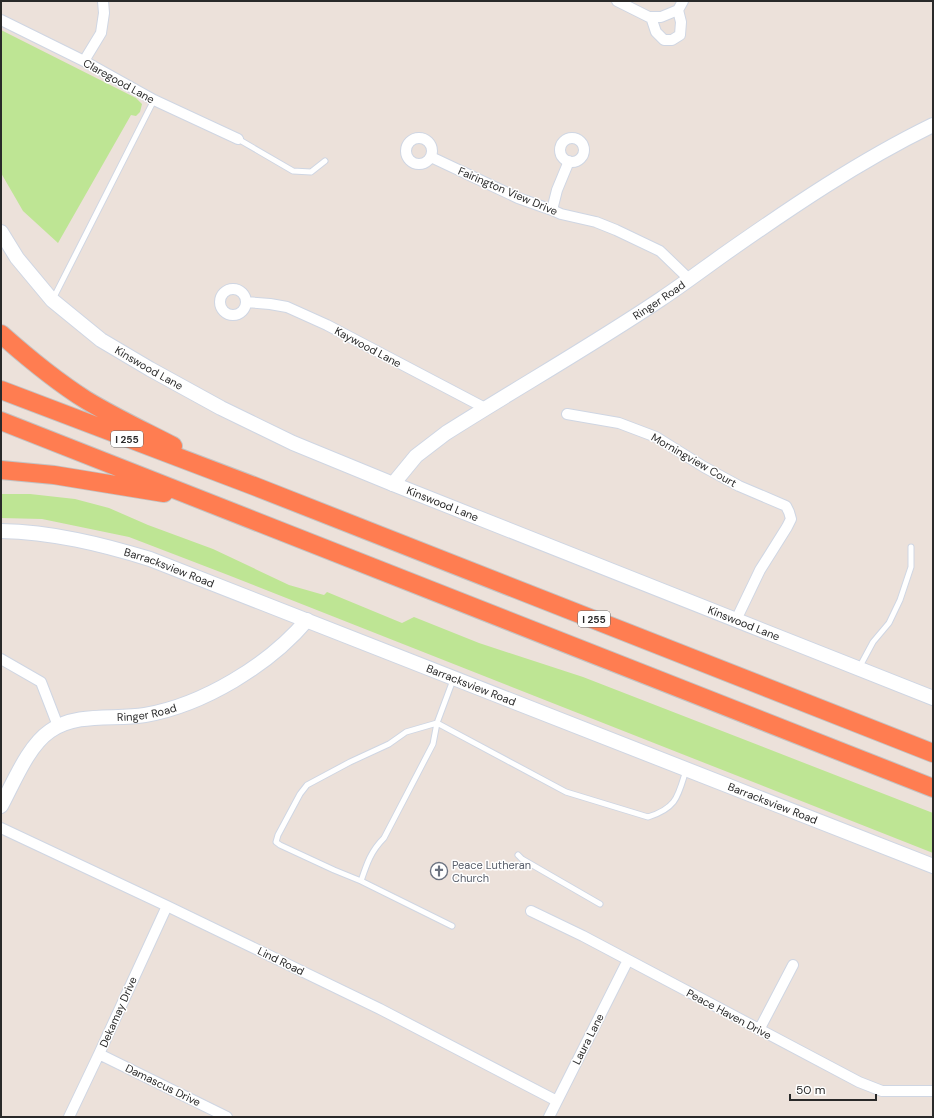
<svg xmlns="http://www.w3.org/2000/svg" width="934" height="1118" viewBox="0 0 934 1118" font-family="'DM Sans',sans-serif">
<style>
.green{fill:#bee594}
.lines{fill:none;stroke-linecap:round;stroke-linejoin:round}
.lane-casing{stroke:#cfd6e3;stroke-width:7}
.street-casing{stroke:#cfd6e3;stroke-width:12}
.secondary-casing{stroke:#cfd6e3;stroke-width:16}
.highway-casing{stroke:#c3c3c3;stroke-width:20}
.lane{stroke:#fff;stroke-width:5}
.street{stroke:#fff;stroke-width:10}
.secondary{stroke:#fff;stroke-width:14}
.highway{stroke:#ff7d51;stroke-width:18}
.labels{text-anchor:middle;stroke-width:3;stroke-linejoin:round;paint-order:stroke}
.shield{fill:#fff;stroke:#696969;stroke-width:1}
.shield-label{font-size:10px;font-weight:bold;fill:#292929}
.street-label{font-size:11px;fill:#292929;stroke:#fff}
.worship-label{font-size:11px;fill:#5b616d;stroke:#fff;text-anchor:start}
</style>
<rect width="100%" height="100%" fill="#ece1da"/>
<path class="green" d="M 1,30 L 136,98 L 142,104 L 140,112 L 136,116 L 131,115 L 58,243 L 23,211 L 1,173 Z
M 1,494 L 30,494 L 75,499 L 109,508 L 148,525 L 213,549 L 289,585 L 324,595 L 327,592 L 402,623 L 414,617 L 479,643 L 583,677 L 933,813 L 933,853 L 228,575 L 129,537 L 42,519 L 1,518 Z"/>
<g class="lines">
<g class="lane-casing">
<path id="lane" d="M 238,139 L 293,171 L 311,172 L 325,161
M 53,299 L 154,100
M 859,668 L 873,642 L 889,623 L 900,600 L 911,567 L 911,547
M 518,855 L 522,859 L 600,904
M 361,881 C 367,863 371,851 384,838 L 433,744 L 437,723 L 453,680
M 452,926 L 361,881 L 334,870 L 280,845 L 276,842 L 278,835 L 300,794 L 307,785 L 350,762 L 389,744 L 406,732 L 437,723 L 566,792 L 648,817 C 677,808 678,796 686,770"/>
</g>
<g class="street-casing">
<path id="street" d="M 617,1 L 649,17 L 661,17 L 678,10 L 683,1
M 651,17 L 656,32 L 664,40 L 672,40 L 680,35 L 681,22 L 678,10
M 1,20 L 84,61 L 154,100 L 238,139
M 84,61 L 101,33 L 104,13 L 103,1
M406 151a13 13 0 1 1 26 0a13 13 0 1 1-26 0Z
M560 150a12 12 0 1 1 24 0a12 12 0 1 1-24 0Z
M 431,157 L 518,198 L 552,210 L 561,214 L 596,222 L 616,230 L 660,251 L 689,279
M 552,210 L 557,190 L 569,161
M220 302a13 13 0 1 1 26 0a13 13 0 1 1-26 0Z
M 246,302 L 270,304 L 287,307 L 327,325 L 485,408
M 567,414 L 619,423 L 656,437 L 704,467 L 739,486 L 786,506 L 789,512 L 791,519 L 787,527 L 760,570 L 736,620
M 1,659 L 41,682 L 58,726
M 1,828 L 167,906 L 380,1009 L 557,1101
M 531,911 L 583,936 L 859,1082 L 882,1091 L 933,1091
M 759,1030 L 793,965
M 99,1054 L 227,1117
M 69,1117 L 99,1054 L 167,906
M 549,1117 L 628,960"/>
</g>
<g class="secondary-casing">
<g id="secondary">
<path id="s1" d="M 1,232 L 17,258 L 52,300 L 101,340 L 150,369 L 221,408 L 293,443 L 393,484 L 933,698"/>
<path id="s2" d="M 393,484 L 416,456 L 446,433 C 517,388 591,346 661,299 C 682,285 702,270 723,255 C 790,208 859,161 933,125"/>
<path id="s3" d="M 1,531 C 52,532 101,544 150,559 L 933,866"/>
<path id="s4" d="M 1,806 C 14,782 28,746 50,731 C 77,712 114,720 145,715 C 203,705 269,665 307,620"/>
</g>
</g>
<g class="highway-casing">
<path id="highway" d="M 1,334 C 28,358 56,381 86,400 C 114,417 144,431 173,446
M 1,390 L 254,486 L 933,753
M 1,421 L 933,788
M 1,470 L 54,475 L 164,493"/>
</g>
<use href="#lane" class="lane"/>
<use href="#street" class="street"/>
<use href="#secondary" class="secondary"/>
<use href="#highway" class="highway"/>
</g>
<defs>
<g id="church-ring" transform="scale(0.9)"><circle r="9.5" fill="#fff" stroke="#6b7280" stroke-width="1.5"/><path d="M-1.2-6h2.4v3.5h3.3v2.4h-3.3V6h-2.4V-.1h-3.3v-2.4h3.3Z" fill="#6b7280"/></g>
</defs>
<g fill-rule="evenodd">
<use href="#church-ring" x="439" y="871"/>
</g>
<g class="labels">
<g class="shield">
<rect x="111" y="431" width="32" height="16" rx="3"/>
<rect x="578" y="611" width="32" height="16" rx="3"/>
</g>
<g class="shield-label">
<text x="127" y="443">I 255</text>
<text x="594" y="623">I 255</text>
</g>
<g class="street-label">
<text transform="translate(119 81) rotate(29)" y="4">Claregood Lane</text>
<text transform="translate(508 191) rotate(23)" y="4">Fairington View Drive</text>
<text dy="4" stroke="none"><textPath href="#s2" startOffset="325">Ringer Road</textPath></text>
<text transform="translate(368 347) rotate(28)" y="4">Kaywood Lane</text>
<text dy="4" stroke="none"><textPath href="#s1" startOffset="204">Kinswood Lane</textPath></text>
<text transform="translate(694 460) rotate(30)" y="4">Morningview Court</text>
<text dy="4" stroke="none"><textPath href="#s1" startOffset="528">Kinswood Lane</textPath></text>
<text dy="4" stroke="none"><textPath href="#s3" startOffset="173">Barracksview Road</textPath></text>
<text dy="4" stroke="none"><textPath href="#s1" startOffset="852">Kinswood Lane</textPath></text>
<text dy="4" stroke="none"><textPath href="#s3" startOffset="497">Barracksview Road</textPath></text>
<text dy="4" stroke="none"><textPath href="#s4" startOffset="190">Ringer Road</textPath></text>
<text dy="4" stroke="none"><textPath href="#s3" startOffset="821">Barracksview Road</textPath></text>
<text transform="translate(281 961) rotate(26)" y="4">Lind Road</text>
<text transform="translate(118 1012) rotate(-66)" y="4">Dekamay Drive</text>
<text transform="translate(729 1014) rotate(28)" y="4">Peace Haven Drive</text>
<text transform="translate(588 1039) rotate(-63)" y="4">Laura Lane</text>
<text transform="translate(163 1085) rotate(26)" y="4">Damascus Drive</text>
</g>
<g class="worship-label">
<text x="452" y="869">Peace Lutheran<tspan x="452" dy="13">Church</tspan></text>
</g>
</g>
<rect width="934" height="1118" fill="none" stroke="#292929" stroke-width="4"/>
<path d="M790 1094v6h86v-6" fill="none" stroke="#292929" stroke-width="2"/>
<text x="796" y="1094" font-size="12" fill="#292929" stroke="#ffffff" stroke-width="3" paint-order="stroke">50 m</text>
</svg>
